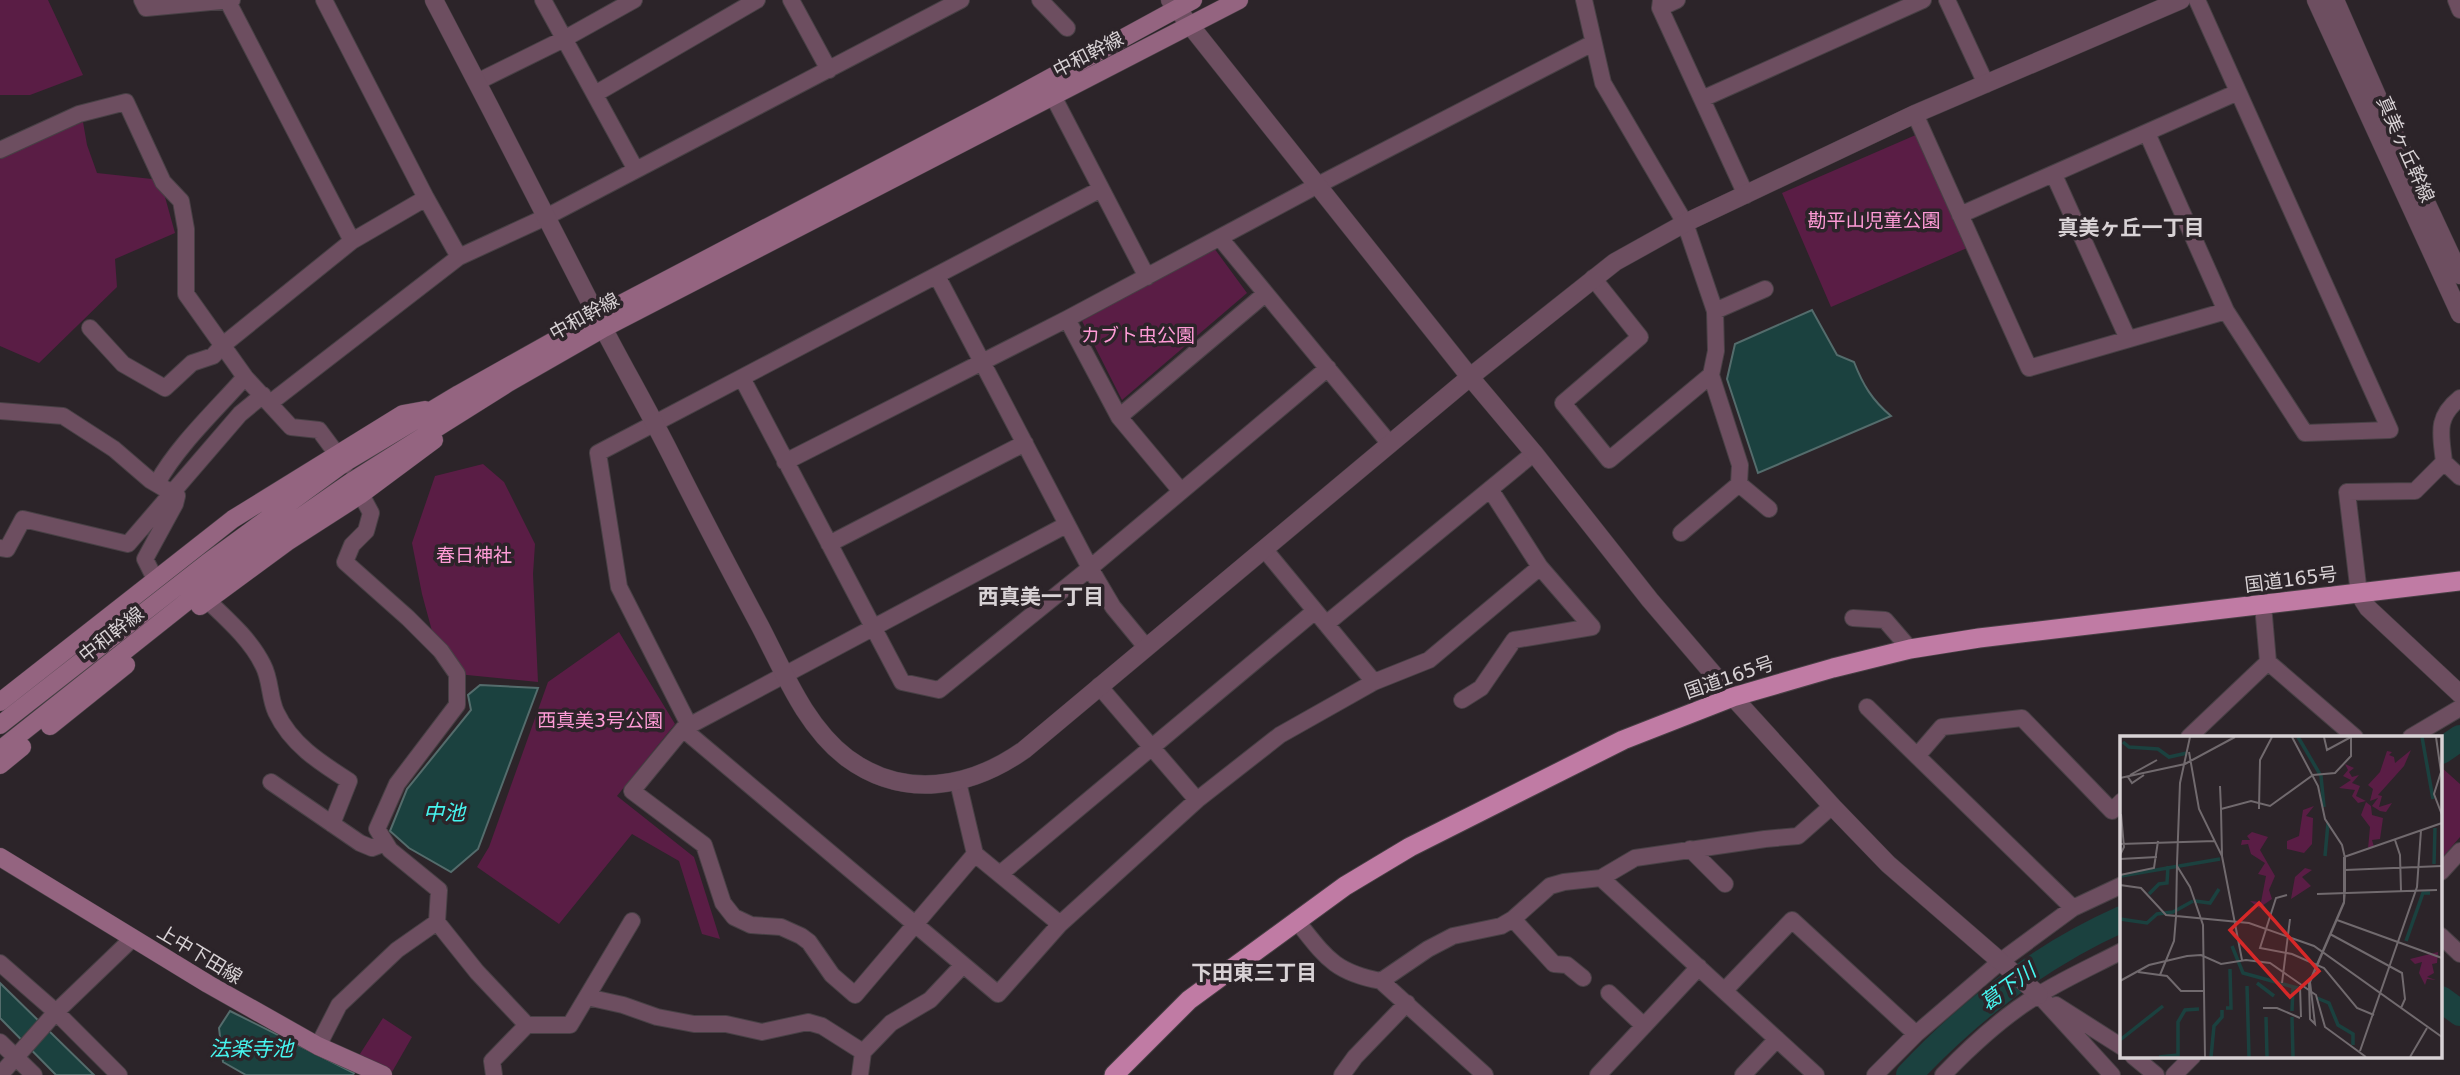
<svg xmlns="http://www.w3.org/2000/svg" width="2460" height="1075" viewBox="0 0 2460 1075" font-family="'DejaVu Sans','Noto Sans JP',sans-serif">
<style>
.green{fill:#5a1d45}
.water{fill:#1b413f;stroke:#546c6c;stroke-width:2}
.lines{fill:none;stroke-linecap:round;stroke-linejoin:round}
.river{stroke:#1b413f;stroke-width:26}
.minor-casing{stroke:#484045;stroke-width:18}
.tertiary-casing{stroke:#484045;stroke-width:19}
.secondary-casing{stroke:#484045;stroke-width:19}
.trunk-casing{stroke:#484045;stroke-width:21}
.minor{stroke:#6d4e60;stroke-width:16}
.tertiary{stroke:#6d4e60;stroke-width:18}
.secondary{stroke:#946480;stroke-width:18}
.trunk{stroke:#c07ba4;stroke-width:19}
.labels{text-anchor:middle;stroke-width:7;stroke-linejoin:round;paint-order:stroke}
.street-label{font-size:19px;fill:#d8d2d5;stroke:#2c2429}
.park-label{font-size:19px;fill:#fe9bd6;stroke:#2c2429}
.neighbourhood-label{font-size:21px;font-weight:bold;fill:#d8d2d5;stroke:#2c2429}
.water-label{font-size:21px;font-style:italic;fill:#46f5ef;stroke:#2c2429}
.inset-river{fill:none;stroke:#1b413f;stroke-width:3.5}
.inset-road{fill:none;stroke:#716a6e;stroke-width:2}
.view{fill:#d62828;fill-opacity:0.15;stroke:#d62828;stroke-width:3.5}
.inset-edge{fill:none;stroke:#d8d2d5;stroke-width:3.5}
</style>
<rect width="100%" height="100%" fill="#2c2429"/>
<path class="green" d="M 0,0 L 48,0 L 83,75 L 30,95 L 0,95 Z
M 83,122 L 87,145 L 97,173 L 152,179 L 165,197 L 175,233 L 115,259 L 117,287 L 39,363 L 0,346 L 0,153 Z
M 1918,134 L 1967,248 L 1831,307 L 1782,193 Z
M 1214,248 L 1247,293 L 1122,400 L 1082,321 Z
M 483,464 L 504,482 L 535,544 L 533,574 L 538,682 L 457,674 L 432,631 L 422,594 L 412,543 L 435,476 Z
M 619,632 L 675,724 L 617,796 L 694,857 L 720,939 L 702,934 L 679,861 L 632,834 L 559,924 L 477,867 L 489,847 L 548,682 Z
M 2441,767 L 2460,784 L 2460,837 L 2441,859 Z
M 383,1018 L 412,1037 L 392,1072 L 358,1057 Z"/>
<path class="water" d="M 1812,310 L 1837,355 L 1854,362 C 1863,385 1872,400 1891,416 L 1758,473 L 1727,379 L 1735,344 Z
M 480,685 L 538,688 L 478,849 L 451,872 L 409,848 L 390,831 L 407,789 L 471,710 L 468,695 Z
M 0,983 L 94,1075 L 56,1075 L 0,1018 Z
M 230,1011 L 354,1073 L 353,1075 L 246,1075 L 223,1062 L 219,1028 Z"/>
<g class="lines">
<path class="river" d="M 2441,751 L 2460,738
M 2441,999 L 2460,1013
M 1909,1075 C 1970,1010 2041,955 2122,919"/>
<g class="minor-casing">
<path id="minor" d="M 142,0 L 146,8 L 232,0
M 227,0 L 352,241
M 324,0 L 426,198 L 459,257
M 543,0 L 636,170
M 791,0 L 829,70
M 1040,0 L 1067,28
M 1584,0 L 1603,83 L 1685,223 L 1715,311 L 1716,351 L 1711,375 L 1740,465 L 1739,484 L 1769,509
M 1661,0 L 1660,8 L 1746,195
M 1947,0 L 1986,84
M 2456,0 L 2460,10
M 1660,8 L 1677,0
M 477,82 L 564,39 L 634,0
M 595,94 L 757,0
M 1053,96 L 1147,277
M 1702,99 L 1923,0
M 1915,114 L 2029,368 L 2226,311
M 2147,133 L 2226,311 L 2305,433 L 2390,430 L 2197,0
M 0,150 L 79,114 L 126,102 L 163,182 L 181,201 L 186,229 L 186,294 L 245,377 L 291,427 L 319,430 L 345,465
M 2054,175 L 2128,339
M 1960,215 L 2238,92
M 1220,238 L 1390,444
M 937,276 L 1090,568 L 1113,607 L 1146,647
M 1593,278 L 1640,337 L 1563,403 L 1609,460 L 1711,375
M 1715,311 L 1765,289
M 1067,319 L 1119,417 L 1180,490
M 90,328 L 123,364 L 165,388 L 192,363 L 213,356 L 223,345 L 352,241 L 426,198
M 742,378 L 902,682 L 939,690 L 1090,568 L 1328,368
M 270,403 L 459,257 L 548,216 L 961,0
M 0,411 L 63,416 L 114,449 L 150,480 L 177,496 L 175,504 L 145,559 L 155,579
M 1119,417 L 1265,294
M 785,462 L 1067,319 L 1316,186 L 1593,43
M 2444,462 L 2460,477
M 157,483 C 179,444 215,411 245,377
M 1681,533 L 1739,484
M 829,544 L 1025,443
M 0,548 L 7,549 L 23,519 L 128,544 L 240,414 L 263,395
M 1265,550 L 1374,682
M 2359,594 L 2347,492 L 2415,491 L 2444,462 C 2441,434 2435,418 2460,398
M 207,600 C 227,619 251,640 263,665 C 271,680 269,697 276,712 C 291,744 319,762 349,781 L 332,824
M 2263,605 L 2268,662 L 2355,737
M 1853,618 L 1885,620 L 1910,649
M 1326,624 L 1534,453
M 1099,686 L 1197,800
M 1462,700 L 1481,688 L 1514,640 L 1592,627 L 1540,567 L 1490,489
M 1867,707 L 1917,756 L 1942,727 L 2022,718 L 2112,811 L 2122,801
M 689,725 L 619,587 L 598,453 L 1101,189
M 683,729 L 998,994 L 1060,924 L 1197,800 L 1280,735 L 1374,682 L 1429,660 L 1540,567
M 2189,737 L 2268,662
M 2411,737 L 2460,708
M 1917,756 L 2073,908
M 271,782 L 360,843 L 372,848 L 385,843
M 958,782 L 975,854 L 855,995 L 832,975 L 809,942 L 801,936 L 781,927 L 751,925 L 734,917 L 723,903 L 704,845 L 632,791 L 683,729 L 1066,525
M 1690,849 L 1725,884
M 975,854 L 1060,924
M 2441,872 L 2460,851
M 1000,874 L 1315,611
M 1601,878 L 1816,1075
M 1513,919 L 1554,964 L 1567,965 L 1583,978
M 1296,920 C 1325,956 1333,972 1381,981 L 1485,1075
M 437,922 L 477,972 L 527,1025 L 570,1025 L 632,921
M 2441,936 L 2460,954
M 0,963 L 56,1012 L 119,1075
M 1381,981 L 1428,949 L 1453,936 L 1501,926 L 1513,919 L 1550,886 L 1564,882 L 1601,878 L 1635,858 L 1765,839 L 1798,836 L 1832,806
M 1725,990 L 1792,920 L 1916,1034
M 1609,993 L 1644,1026
M 2039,995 L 2112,1075
M 587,997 L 623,1005 L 657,1017 L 694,1024 L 726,1024 L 762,1032 L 808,1022 L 822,1026 L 863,1052
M 2056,1005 L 2122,1047
M 0,1042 L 34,1075
M 318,1046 L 339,1005 L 397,950 L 437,922 L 439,890 L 390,850 L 377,829 L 397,784 L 457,705 L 457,674 L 441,651 L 408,618 L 345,562 L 352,545 L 366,531 L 371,513 L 356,485
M 2133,1056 L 2156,1075
M 0,1075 L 56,1012 L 133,938
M 494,1075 L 492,1061 L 527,1025
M 860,1075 L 863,1052 L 891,1023 L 930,1000 L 963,965
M 1342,1075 L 1355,1057 L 1407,1003
M 1598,1075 L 1699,967
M 1743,1075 L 1777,1039
M 1875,1075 L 1916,1034 L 2001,961 L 2073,908 L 2122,885
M 1943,1075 C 1972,1045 2004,1015 2040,994 C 2066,978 2095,965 2122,951
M 2174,1075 L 2193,1056"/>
</g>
<g class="tertiary-casing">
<path id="tertiary" d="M 434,0 C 489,105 543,210 597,316 C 621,363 648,409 672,457 C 700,513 730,570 760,626 C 784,672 805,726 847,758 C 904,800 970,788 1024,750 L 1470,377 L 1615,262 L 1685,223 L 1915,114 L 2181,0
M 1170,0 L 1470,377 L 1534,453 L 1650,600 L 1733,697 L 1832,806 L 1888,864 L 2039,995
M 2316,0 L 2460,314
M 2335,0 L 2385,114 L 2460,275
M 2359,594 L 2368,608 L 2460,694"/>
</g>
<g class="secondary-casing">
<path id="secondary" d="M 200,606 L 287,542 L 360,495 L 434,440
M 0,702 L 233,519 L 403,414 L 425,410
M 0,725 L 207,563 L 344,463 L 459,394 L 598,316 L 993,109 L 1193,0
M 50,726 L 126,665
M 0,750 L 219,576 L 289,525 L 354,480 L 508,383 L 604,328 L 1239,0
M 0,765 L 22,747
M 0,857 L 208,984 L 318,1046 L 383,1075"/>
</g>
<g class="trunk-casing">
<path id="trunk" d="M 1114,1075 L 1189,1000 L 1345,886 L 1410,847 L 1623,740 L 1733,697 L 1833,668 L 1910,649 L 1979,638 L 2460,581"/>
</g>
<use href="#minor" class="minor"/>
<use href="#tertiary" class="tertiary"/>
<use href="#secondary" class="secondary"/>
<use href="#trunk" class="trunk"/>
</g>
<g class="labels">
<g class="street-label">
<text transform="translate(1088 54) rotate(-27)" y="7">中和幹線</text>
<text transform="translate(2406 149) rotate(66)" y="7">真美ヶ丘幹線</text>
<text transform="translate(584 316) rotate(-29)" y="7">中和幹線</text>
<text transform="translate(2291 579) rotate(-7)" y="7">国道165号</text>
<text transform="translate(111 634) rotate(-38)" y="7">中和幹線</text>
<text transform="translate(1729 677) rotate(-19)" y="7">国道165号</text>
<text transform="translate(200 954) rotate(31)" y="7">上中下田線</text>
</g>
<g class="park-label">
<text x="1874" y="227">勘平山児童公園</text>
<text x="1138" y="342">カブト虫公園</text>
<text x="474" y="562">春日神社</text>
<text x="600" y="727">西真美3号公園</text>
</g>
<g class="neighbourhood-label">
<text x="2131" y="235">真美ヶ丘一丁目</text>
<text x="1041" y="604">西真美一丁目</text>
<text x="1254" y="980">下田東三丁目</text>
</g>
<g class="water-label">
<text x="444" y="820">中池</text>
<text transform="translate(2008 987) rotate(-36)" y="7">葛下川</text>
<text x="251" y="1056">法楽寺池</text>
</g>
</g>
<g transform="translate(2120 736)">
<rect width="322" height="322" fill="#2c2429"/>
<path d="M 291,14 L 284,30 L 258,59 L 262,60 L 259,71 L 272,67 L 266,76 L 260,75 L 252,70 L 258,62 L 250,65 L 253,53 L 248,49 L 260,36 L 267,15 L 272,16 L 269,19 L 274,21 L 275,27 ZM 225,28 L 234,32 L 229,36 L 232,41 L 239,39 L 232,47 L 240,50 L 236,60 L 246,65 L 238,67 L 232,60 L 235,54 L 219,52 L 231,44 L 223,40 L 228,34 ZM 246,66 L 251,70 L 252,79 L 263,82 L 260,103 L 252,104 L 254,111 L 248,113 L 250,91 L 241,79 ZM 194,70 L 186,80 L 193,82 L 192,108 L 184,117 L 167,113 L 167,105 L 179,100 L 183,74 ZM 132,96 L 148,101 L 140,114 L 155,140 L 149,154 L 152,163 L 139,172 L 130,165 L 141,166 L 146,140 L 138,138 L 145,127 L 131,118 L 128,108 L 121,109 L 122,104 L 130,104 L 127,100 ZM 185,132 L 192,134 L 182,141 L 191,150 L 171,163 L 175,141 ZM 318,216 L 317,227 L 312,228 L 314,237 L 307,241 L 316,244 L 307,243 L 305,249 L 299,237 L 302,226 L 295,228 L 290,223 Z" fill="#5a1d45"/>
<path class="inset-river" d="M 178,1 L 201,40 L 204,71M 302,1 L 313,63M 3,6 L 9,11 L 38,13 L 49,21 L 67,17M 205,120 L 208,87M 314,128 L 315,92M 1,140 L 100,123M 29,158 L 39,148 L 47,147 L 48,130M 75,165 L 90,167 L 99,153M 0,183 L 27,187 L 37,178 L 53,176 L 73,165M 286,205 L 303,157 L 310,157M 112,210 L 123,237 L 181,253M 137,247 L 154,260M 127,250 L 129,321M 197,262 L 209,267 L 218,289 L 233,298 L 233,309M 106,272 L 111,272 L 110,233M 172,275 L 173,251M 146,281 L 147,321M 172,281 L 173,321M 0,304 L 43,270M 39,321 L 58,319 L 58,286 L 65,274 L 79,273M 91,321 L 94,290 L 102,281 L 102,274"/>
<path class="inset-road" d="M 172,1 L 198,50 L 205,83 L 222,109 L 225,122 L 225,154 L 224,167 L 190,246 L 195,288 L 190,283 L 189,247 L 224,166 L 224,121M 204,1 L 207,14 L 231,1M 316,1 L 321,36 L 314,58 L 322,79M 69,16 L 79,73 L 102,120 L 122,224M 10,39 L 37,24M 8,41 L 12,47 L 24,39M 0,42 L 65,28 L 115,1M 100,50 L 101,73M 139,73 L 140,24 L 152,1M 275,104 L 280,119 L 281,155M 0,108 L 95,105M 0,119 L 4,111 L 1,78M 102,120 L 101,73 L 131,65 L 150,70 L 193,39 L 215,37 L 231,20 L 231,1M 224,121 L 322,87M 0,123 L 37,121M 57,128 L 60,47 L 70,1M 57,130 L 70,151 L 83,189 L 85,321M 225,134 L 322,130M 0,139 L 34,132 L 38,105M 0,149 L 21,152 L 46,179 L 129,187 L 194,210 L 322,301M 197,158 L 317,154M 167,159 L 156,162 L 140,212 L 172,218 L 204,232 L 237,272 L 254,279M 56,181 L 57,128M 217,184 L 322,222M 210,198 L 282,237 L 285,263 L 281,272M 18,236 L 47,240 L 61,255 L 84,255M 40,239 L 54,205 L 56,181M 0,245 L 29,229 L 67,220 L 81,219 L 101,228 L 126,224 L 150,227 L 196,259 L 205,291 L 246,321M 162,247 L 170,183M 180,250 L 181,281M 143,272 L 157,272 L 180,282M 240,315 L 297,151 L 301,94M 290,321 L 307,292"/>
<path class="view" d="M 139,167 L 199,235 L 170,261 L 110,194 Z"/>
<rect width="322" height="322" class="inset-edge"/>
</g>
</svg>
